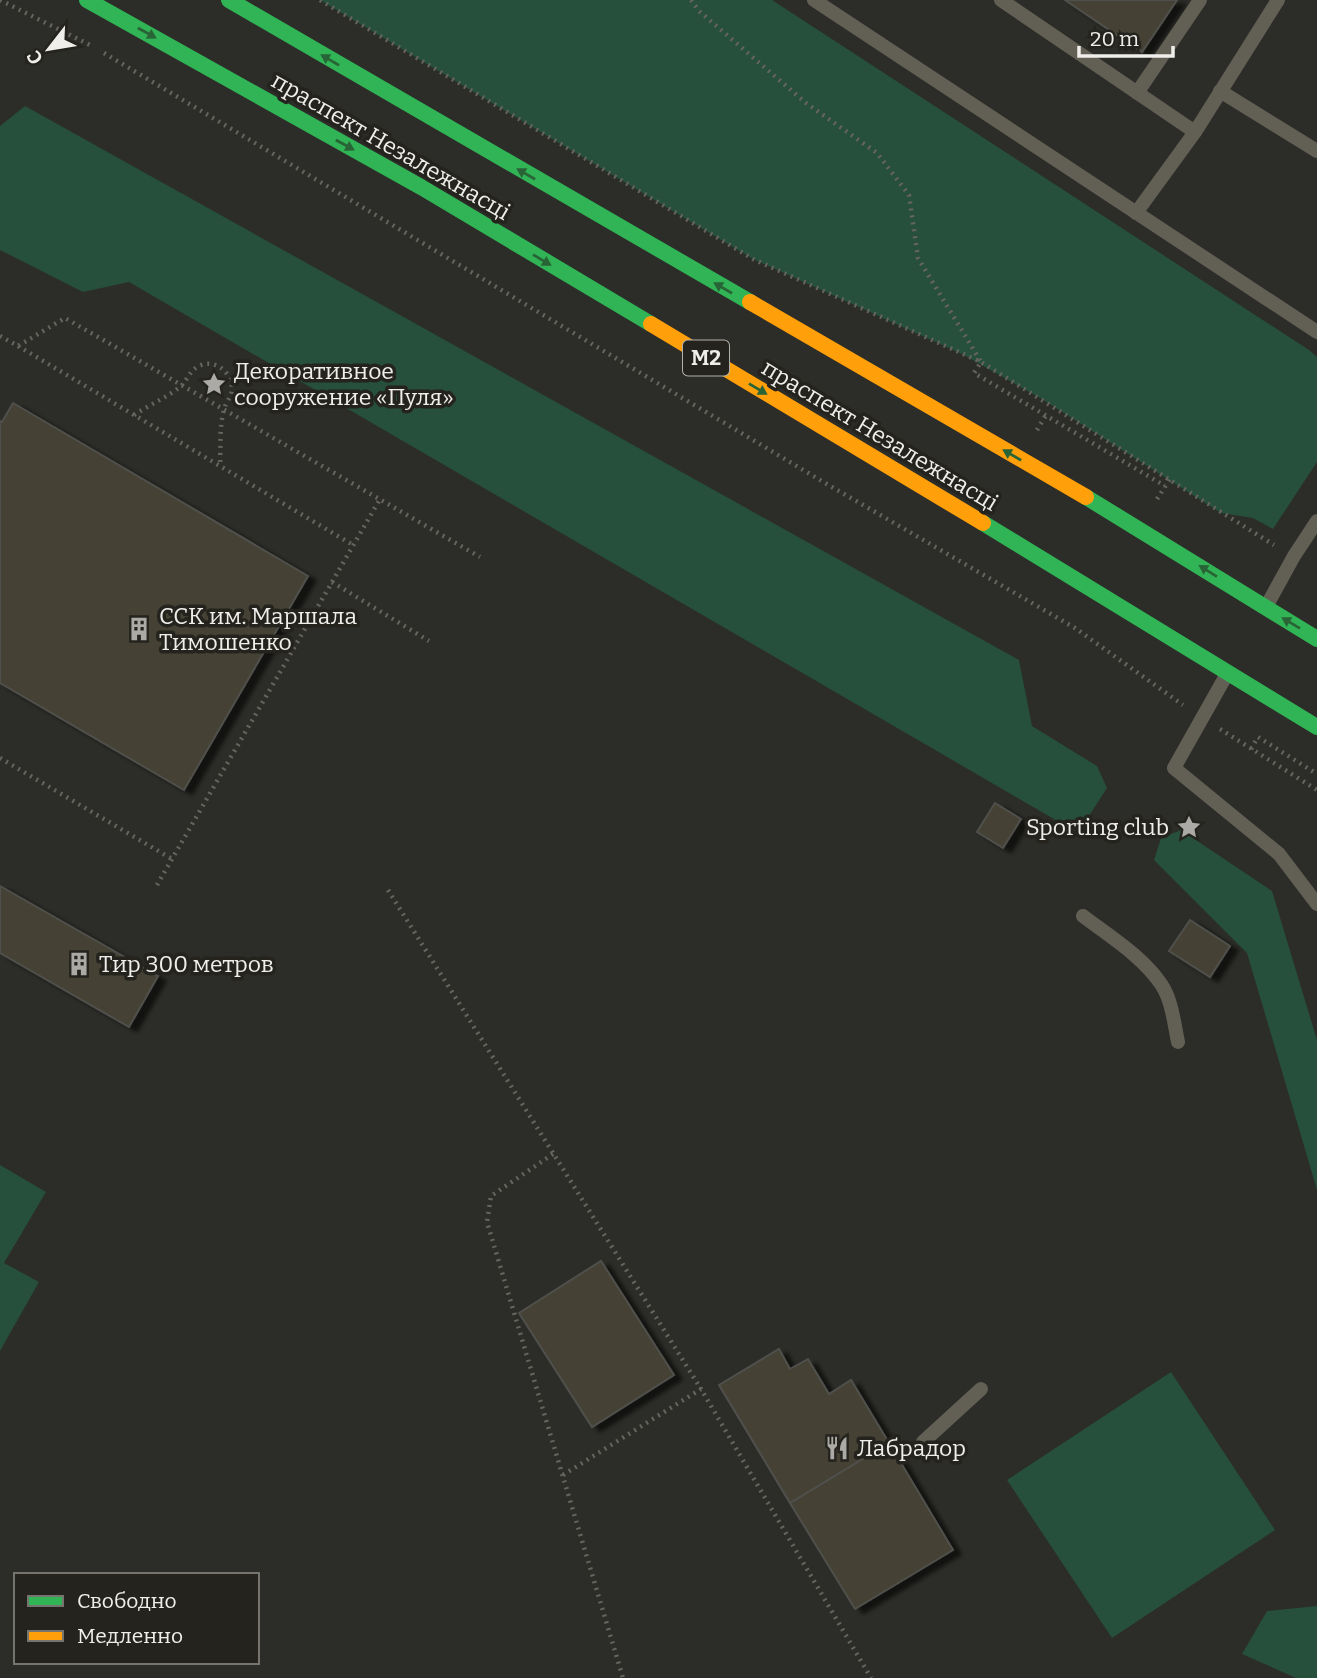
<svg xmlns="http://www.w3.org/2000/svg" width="1317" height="1678" viewBox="0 0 1317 1678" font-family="Bitter,serif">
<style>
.green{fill:#264f3c}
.building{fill:#454234;stroke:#50504c;stroke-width:2;filter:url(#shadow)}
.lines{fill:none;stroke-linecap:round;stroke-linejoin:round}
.path{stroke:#66645e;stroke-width:4.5;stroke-dasharray:2 5;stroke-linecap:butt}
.lane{stroke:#625f55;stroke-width:14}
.fast{stroke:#30b455;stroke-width:16}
.slow{stroke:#ff9f0a;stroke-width:16}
.oneway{fill:#296436}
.labels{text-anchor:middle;stroke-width:7;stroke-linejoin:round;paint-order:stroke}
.shield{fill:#24231d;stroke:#b2b1ac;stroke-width:2}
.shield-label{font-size:21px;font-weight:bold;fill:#efeeea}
.street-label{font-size:23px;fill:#efeeea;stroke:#24231d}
.poi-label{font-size:23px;fill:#efeeea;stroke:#24231d;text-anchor:start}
</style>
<defs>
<filter id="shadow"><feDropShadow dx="8" dy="4.5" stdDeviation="2" flood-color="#0009"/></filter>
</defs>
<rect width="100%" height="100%" fill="#2c2c28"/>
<path class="green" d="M 320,0 L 772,0 L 1309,350 L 1317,357 L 1317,462 L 1273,529 L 1253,518 L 1221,513 L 1042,399 L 962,354 L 753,259 Z
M 25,106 L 1019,660 L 1032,726 L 1097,766 L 1107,788 L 1078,833 L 129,282 L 83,292 L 0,250 L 0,126 Z
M 1181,830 L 1272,891 L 1317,1040 L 1317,1190 L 1247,953 L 1154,860 L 1161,838 Z
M 0,1165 L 46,1192 L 4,1263 L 39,1282 L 0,1351 Z
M 1171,1372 L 1275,1530 L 1112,1638 L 1007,1480 Z
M 1317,1606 L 1317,1678 L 1296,1678 L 1242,1654 L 1267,1611 Z"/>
<path class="building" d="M 1065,0 L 1177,0 L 1142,52 Z
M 13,403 L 308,576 L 184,790 L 0,683 L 0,421 L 2,422 Z
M 995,803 L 1021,819 L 1003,848 L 977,832 Z
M 0,886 L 158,976 L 129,1027 L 0,953 Z
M 1190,920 L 1230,946 L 1210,977 L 1169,951 Z
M 601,1261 L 674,1375 L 592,1427 L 519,1313 Z
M 779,1349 L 790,1369 L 808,1359 L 829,1394 L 851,1380 L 889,1443 L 790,1503 L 719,1385 Z
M 889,1443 L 953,1550 L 855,1609 L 790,1503 Z"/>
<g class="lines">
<path class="path" d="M 0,0 L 90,45
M 320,0 L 753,259 L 981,362 L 1274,545
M 691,0 L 699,11 L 806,103 L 877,153 L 909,195 L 918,258 L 981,362 L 974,373 L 1165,486
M 104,53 L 820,480 L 1075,628 L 1183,705
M 0,336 L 18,346 L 65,318 L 480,557
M 18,346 L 353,545
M 134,415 C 149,405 168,397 181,386 C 188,379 190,370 199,366 C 215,358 233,373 232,390 C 231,398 225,403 224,410 C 219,427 221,448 220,465
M 1037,430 L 1046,415
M 1157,499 L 1170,479
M 332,582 L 429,641
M 1220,729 L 1317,790
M 1251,749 L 1258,737 L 1317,774
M 0,758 L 172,859
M 157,885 L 380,499
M 388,890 L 701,1389
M 553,1154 L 491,1196 L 487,1222 L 623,1678
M 563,1475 L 701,1389 L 871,1678"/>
<path class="lane" d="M 814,0 L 1317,332
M 1001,0 L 1195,132
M 1220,91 L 1317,151
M 1137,93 L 1200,0
M 1136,213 L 1195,132 L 1278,0
M 1266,607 L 1294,556 L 1317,521
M 1227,674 L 1174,768 L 1279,854 L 1317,904
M 1083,916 C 1109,936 1142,956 1161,984 C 1172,1000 1174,1023 1178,1042
M 923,1442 L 981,1389"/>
<path class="fast" d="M 87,0 L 421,187 L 651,324
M 229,0 L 750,302
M 1086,497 L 1317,639
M 983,523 L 1317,727"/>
<path class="slow" d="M 750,302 L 1086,497
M 651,324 L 983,523"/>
</g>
<defs><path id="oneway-solid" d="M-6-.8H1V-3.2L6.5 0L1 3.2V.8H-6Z" transform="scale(1.75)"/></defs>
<g class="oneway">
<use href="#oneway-solid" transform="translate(147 33) rotate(29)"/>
<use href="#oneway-solid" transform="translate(330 60) rotate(-150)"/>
<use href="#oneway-solid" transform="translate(345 145) rotate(29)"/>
<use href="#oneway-solid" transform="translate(526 174) rotate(-150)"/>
<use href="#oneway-solid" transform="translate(542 260) rotate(31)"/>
<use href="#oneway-solid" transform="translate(723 288) rotate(-150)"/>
<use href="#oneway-solid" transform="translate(758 389) rotate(31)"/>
<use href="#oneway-solid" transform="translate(1012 455) rotate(-150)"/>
<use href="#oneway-solid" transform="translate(1208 571) rotate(-148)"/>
<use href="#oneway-solid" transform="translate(1291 623) rotate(-149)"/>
</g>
<defs>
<g id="sight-bare" transform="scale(1.89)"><path d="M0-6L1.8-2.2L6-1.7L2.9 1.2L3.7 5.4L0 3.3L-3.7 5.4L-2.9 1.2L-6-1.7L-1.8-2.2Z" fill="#abaaa6" stroke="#24231d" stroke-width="2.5" paint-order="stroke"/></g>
<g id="building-bare" transform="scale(1.89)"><path d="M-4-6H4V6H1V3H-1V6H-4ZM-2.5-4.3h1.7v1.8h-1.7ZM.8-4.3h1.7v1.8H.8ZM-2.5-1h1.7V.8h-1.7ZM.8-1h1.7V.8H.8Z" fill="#abaaa6" stroke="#24231d" stroke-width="2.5" paint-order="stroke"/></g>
<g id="restaurant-bare" transform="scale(1.89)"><path d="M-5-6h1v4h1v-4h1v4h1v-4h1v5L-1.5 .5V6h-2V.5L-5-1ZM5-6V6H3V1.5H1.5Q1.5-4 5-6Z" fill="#abaaa6" stroke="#24231d" stroke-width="2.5" paint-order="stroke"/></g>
</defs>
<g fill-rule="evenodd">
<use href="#sight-bare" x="214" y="384"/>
<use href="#building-bare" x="139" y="629"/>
<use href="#sight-bare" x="1189" y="827"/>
<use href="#building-bare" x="79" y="964"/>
<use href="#restaurant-bare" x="837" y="1448"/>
</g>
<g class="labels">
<rect class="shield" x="683" y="340.5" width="46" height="35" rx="5"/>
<g class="shield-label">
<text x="706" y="365">М2</text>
</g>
<g class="street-label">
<text transform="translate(391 146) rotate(30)" y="8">праспект Незалежнасці</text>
<text transform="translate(880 435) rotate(31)" y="8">праспект Незалежнасці</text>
</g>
<g class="poi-label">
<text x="234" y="379">Декоративное<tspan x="234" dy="26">сооружение «Пуля»</tspan></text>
<text x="159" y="624">ССК им. Маршала<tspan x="159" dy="26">Тимошенко</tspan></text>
<text x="1169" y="835" text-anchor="end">Sporting club</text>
<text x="99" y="972">Тир 300 метров</text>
<text x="857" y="1456">Лабрадор</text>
</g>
</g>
<rect x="14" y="1573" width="245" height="91" fill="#24231d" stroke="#75746f" stroke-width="2"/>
<rect x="28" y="1596" width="35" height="10" fill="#30b455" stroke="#75746f" stroke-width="2"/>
<text x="77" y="1608" font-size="21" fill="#efeeea">Свободно</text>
<rect x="28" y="1631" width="35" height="10" fill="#ff9f0a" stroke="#75746f" stroke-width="2"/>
<text x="77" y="1643" font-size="21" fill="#efeeea">Медленно</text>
<g transform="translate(49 49) rotate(239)" stroke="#24231d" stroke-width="5" paint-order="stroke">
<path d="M0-5L12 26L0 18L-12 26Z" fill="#efeeea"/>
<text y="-10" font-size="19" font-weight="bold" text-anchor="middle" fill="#efeeea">С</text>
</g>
<path d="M1079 46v10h94v-10" fill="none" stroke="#efeeea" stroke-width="3.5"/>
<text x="1090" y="46" font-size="21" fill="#efeeea" stroke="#24231d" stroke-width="5" paint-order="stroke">20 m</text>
</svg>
